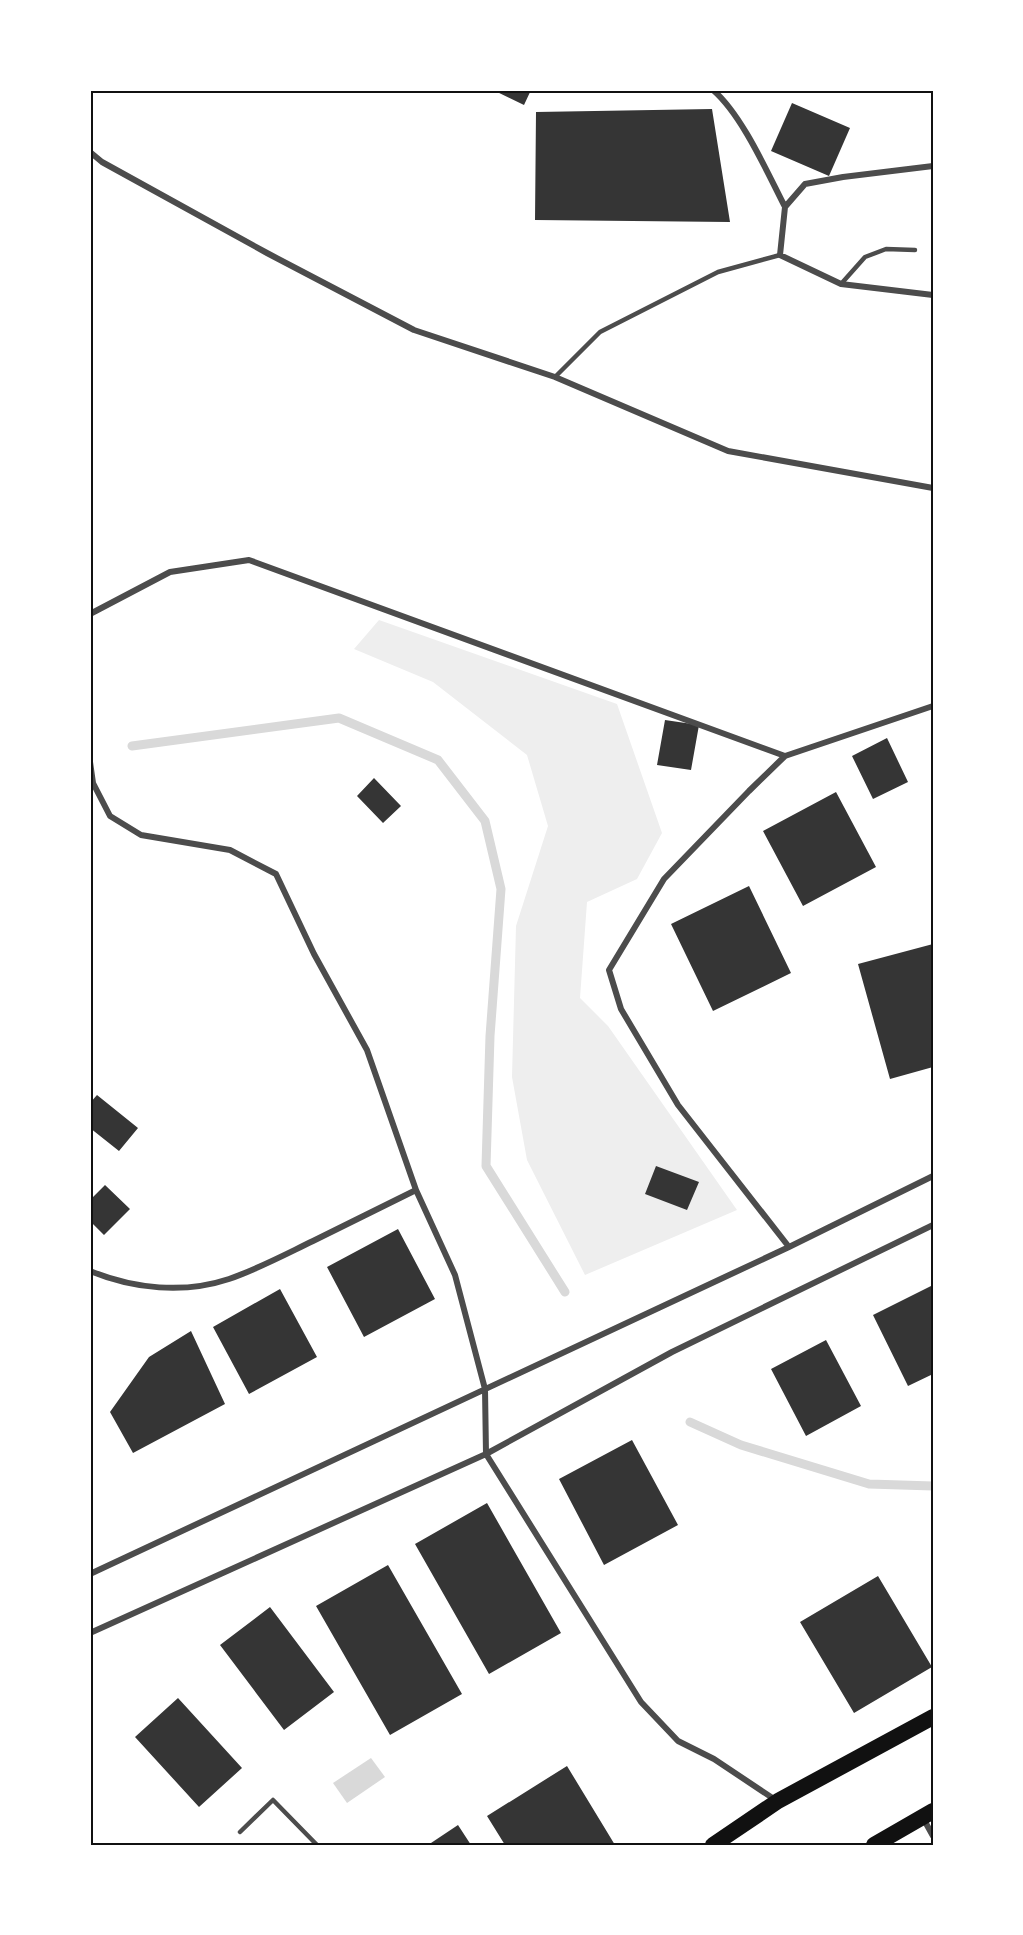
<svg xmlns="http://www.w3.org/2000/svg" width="1023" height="1935" viewBox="0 0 1023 1935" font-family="Barlow,sans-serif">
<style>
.green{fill:#eee}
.water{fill:#d9d9d9}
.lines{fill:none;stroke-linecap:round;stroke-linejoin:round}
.stream{stroke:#d9d9d9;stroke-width:9}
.building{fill:#353535}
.service{stroke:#4c4c4c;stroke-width:4.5}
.minor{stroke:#4c4c4c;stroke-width:6}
.trunk{stroke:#111;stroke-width:16}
.neatline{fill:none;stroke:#111;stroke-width:2}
</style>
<rect width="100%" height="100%" fill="#fff"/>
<path class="green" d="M 379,620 L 617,704 L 662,833 L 637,879 L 587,902 L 580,998 L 608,1026 L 737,1210 L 585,1275 L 527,1160 L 512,1077 L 516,926 L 548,826 L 527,755 L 433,682 L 354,649 Z"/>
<path class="water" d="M 371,1758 L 385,1777 L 347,1803 L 333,1783 Z"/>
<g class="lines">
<path class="stream" d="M 132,746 L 339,718 L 438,760 L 485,821 L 501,889 L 490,1036 L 486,1166 L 565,1292
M 690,1422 L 741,1445 L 869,1484 L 933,1486"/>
</g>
<path class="building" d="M 493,90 L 531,90 L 524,105 Z
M 792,103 L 850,128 L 829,176 L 771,151 Z
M 712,109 L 730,222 L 535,220 L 536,112 Z
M 665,720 L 699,725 L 691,770 L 657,765 Z
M 887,738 L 908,782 L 873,799 L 852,756 Z
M 374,778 L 401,806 L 383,823 L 357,796 Z
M 836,792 L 876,867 L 803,906 L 763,831 Z
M 749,886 L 791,973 L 713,1011 L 671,924 Z
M 933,944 L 933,1067 L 890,1079 L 858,964 Z
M 97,1095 L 138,1128 L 119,1151 L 90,1128 L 90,1103 Z
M 656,1166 L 699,1182 L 687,1210 L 645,1194 Z
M 105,1185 L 130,1209 L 104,1235 L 90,1221 L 90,1200 Z
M 398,1229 L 435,1299 L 364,1337 L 327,1267 Z
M 933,1285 L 933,1374 L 908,1386 L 873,1315 Z
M 280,1289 L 317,1357 L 249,1394 L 213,1327 Z
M 191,1331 L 225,1404 L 133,1453 L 110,1412 L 149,1357 Z
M 826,1340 L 861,1406 L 806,1436 L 771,1369 Z
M 632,1440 L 678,1525 L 604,1565 L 559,1479 Z
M 487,1503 L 561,1633 L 489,1674 L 415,1544 Z
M 388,1565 L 462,1694 L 390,1735 L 316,1606 Z
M 878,1576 L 932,1667 L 854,1713 L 800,1622 Z
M 270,1607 L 334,1692 L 284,1730 L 220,1645 Z
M 178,1698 L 242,1768 L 199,1807 L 135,1737 Z
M 567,1766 L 615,1845 L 505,1845 L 487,1816 Z
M 458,1825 L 471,1845 L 428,1845 Z"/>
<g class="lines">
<path class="service" d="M 841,284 L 865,257 L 886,249 L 915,250
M 555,377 L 600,332 L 718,272 L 780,255
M 240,1832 L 273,1800 L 317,1845"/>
<path class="minor" d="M 713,90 C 742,115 767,172 785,207
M 90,152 L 102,162 L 267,253 L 414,330 L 555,377 L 728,451 L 933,488
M 933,166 L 843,177 L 805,184 L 785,207 L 780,255 L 841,284 L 933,295
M 90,614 L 170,572 L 249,560 L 785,756
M 90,762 L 93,783 L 110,816 L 141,835 L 230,850 L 276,874 L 314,954 L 367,1050 L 416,1190 L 455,1275 L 485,1389 L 486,1454
M 789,1247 L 678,1105 L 621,1009 L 609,970 L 664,879 L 749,791 L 785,756 L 933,706
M 90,1271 C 134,1289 184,1294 229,1279 C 258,1269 286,1254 313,1241 C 347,1224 382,1207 416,1190
M 486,1454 L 641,1702 L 678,1741 L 714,1759 L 777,1801
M 90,1574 L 789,1247 L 933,1176
M 90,1633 L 486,1454 L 672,1352 L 933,1225
M 923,1818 L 933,1836"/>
<path class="trunk" d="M 713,1845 L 778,1801 L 933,1717
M 874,1845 L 933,1811"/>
</g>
<rect width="1023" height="1935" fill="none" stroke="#ffffff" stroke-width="183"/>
<rect x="92" y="92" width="840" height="1752" class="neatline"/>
</svg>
